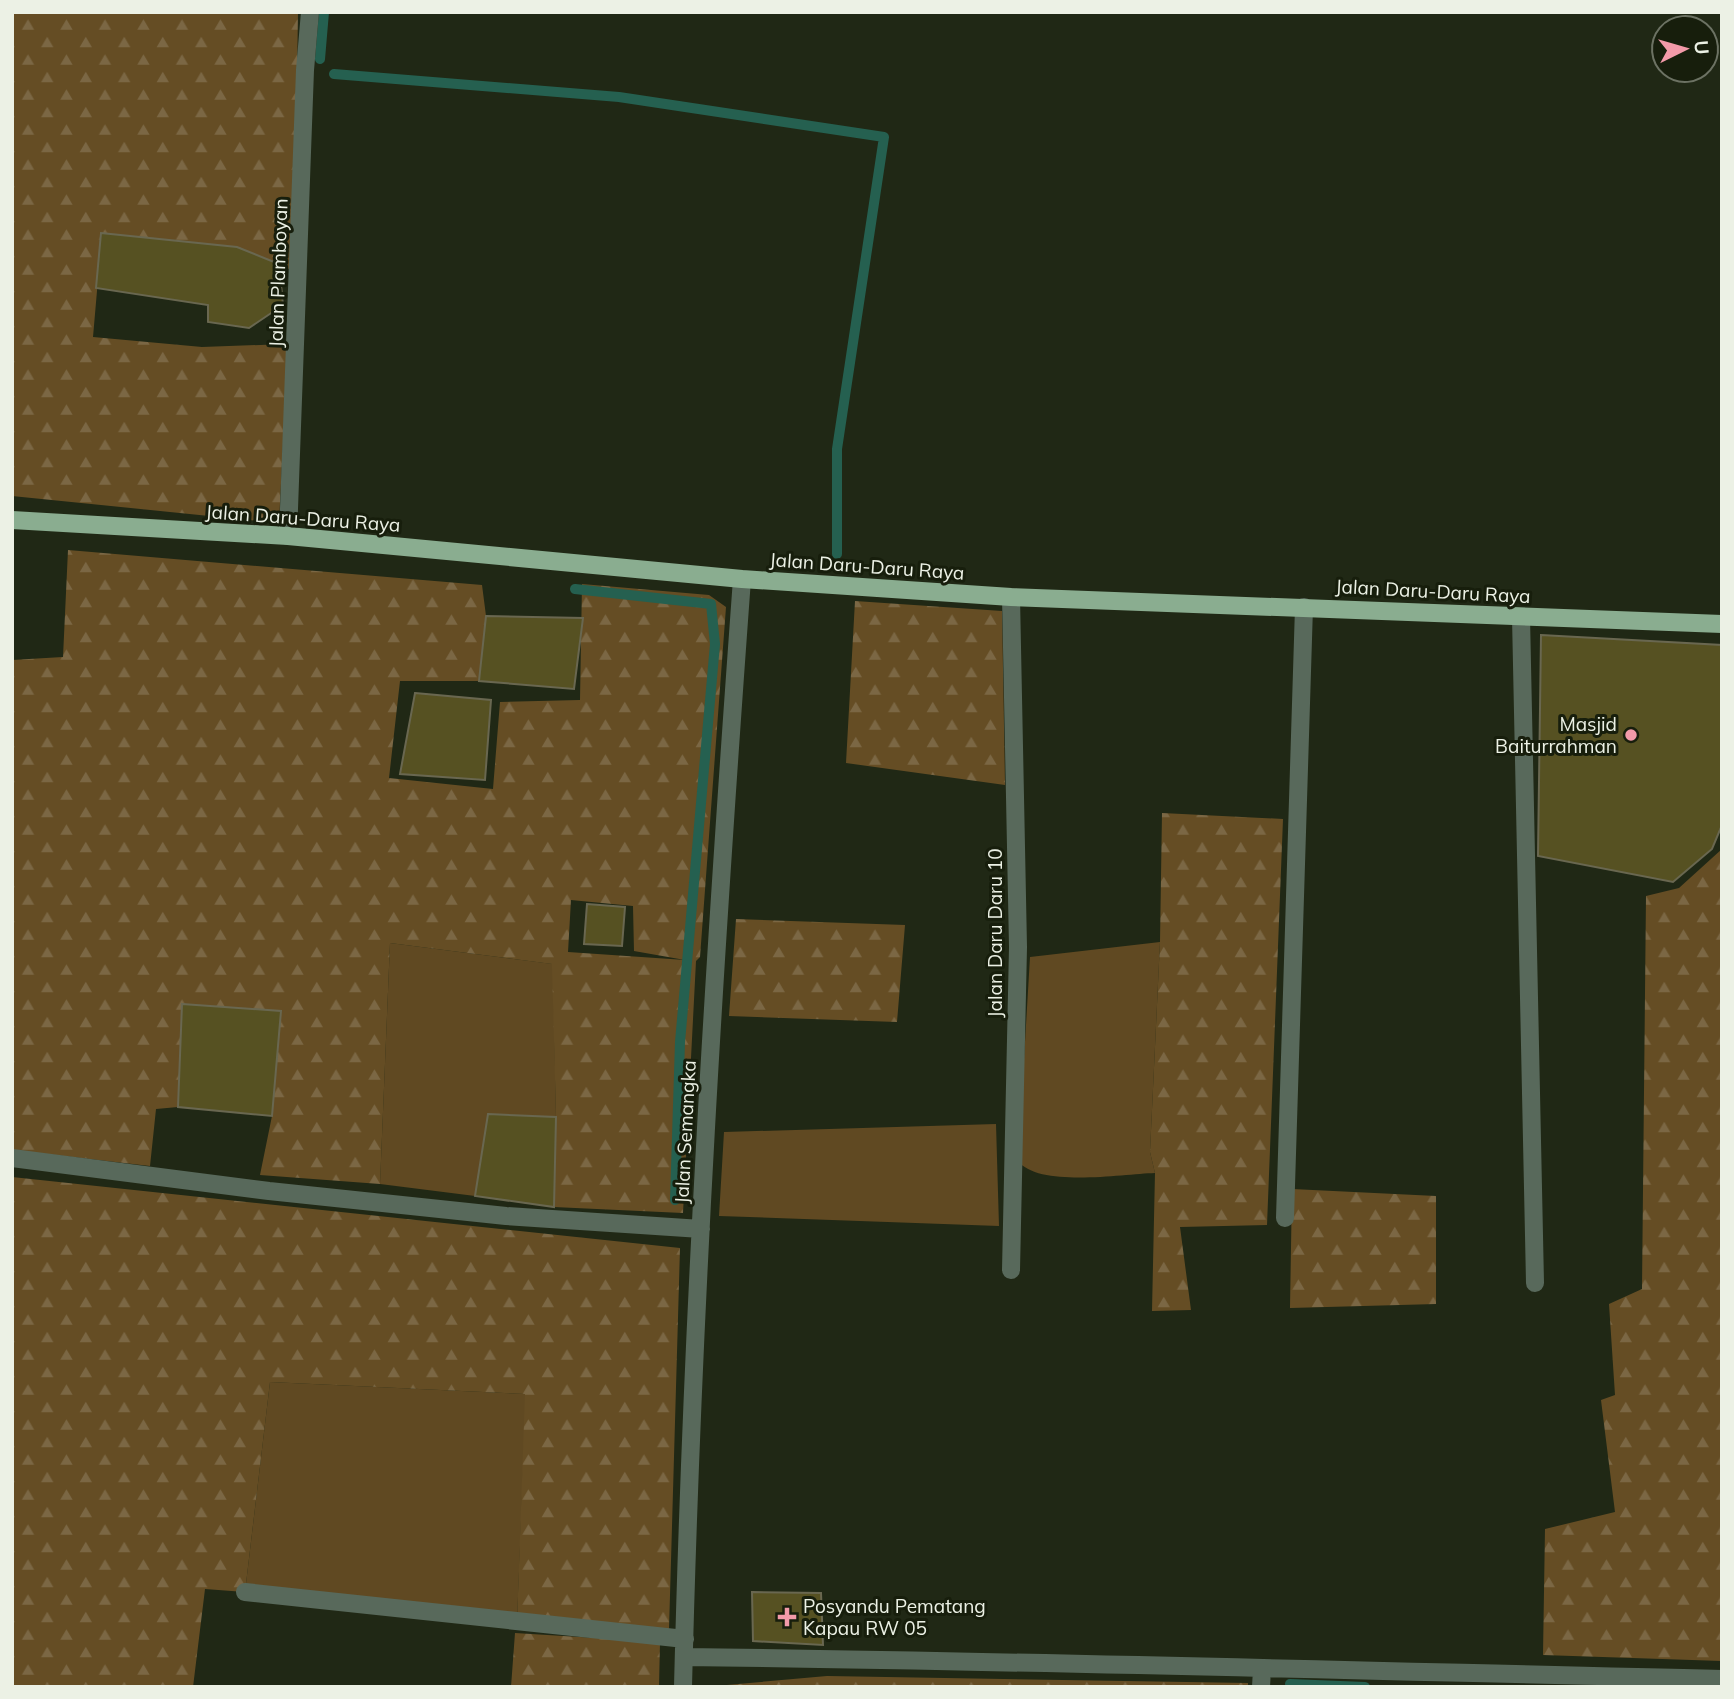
<svg xmlns="http://www.w3.org/2000/svg" width="1734" height="1699" viewBox="0 0 1734 1699" font-family="Mulish,sans-serif">
<style>
.grass{fill:#604922}
.forest{fill:url(#forest-firs);fill-rule:evenodd}
.lines{fill:none;stroke-linecap:round;stroke-linejoin:round}
.stream{stroke:#256050;stroke-width:10}
.building{fill:#565122;stroke:#696750;stroke-width:2}
.minor{stroke:#58695b;stroke-width:18}
.major{stroke:#8aad90;stroke-width:18}
.poi-dot{fill:#f39aa9;stroke:#171e0c;stroke-width:2.5}
.labels{text-anchor:middle;stroke-width:6;stroke-linejoin:round;paint-order:stroke}
.street-label{font-size:19px;fill:#ecf1e5;stroke:#171e0c}
.poi-label{font-size:19px;fill:#ecf1e5;stroke:#171e0c;text-anchor:end}
</style>
<defs>
<pattern id="forest-firs" width="22" height="20" patternUnits="userSpaceOnUse" patternTransform="scale(1.75)"><rect width="22" height="20" fill="#654d24"/><path d="M5 1l3.5 6h-7zM16 11l3.5 6h-7z" fill="#7b6744"/></pattern>
</defs>
<rect width="100%" height="100%" fill="#202815"/>
<path class="grass" d="M 1160,942 L 1150,1152 L 1155,1173 C 1122,1174 1039,1188 1018,1161 L 1030,957 Z
M 390,943 L 553,964 L 556,1117 L 488,1115 L 475,1196 L 380,1184 Z
M 996,1124 L 999,1226 L 719,1216 L 724,1132 Z
M 270,1382 L 526,1394 L 517,1622 L 245,1592 Z"/>
<path class="forest" d="M 12,12 L 298,12 L 294,271 L 237,247 L 102,233 L 93,337 L 202,347 L 288,344 L 279,523 L 12,496 Z
M 68,550 L 482,585 L 486,616 L 479,681 L 400,681 L 389,778 L 493,789 L 500,702 L 580,700 L 582,584 L 709,595 L 726,607 L 700,957 L 696,961 L 683,1213 L 554,1207 L 556,1117 L 552,964 L 390,943 L 380,1184 L 260,1175 L 272,1116 L 280,1011 L 182,1005 L 178,1107 L 156,1109 L 150,1166 L 12,1150 L 12,660 L 63,657 ZM 571,900 L 633,906 L 634,951 L 685,960 L 568,952 Z
M 855,601 L 1002,611 L 1005,785 L 846,763 Z
M 1162,813 L 1283,819 L 1267,1225 L 1180,1227 L 1191,1310 L 1152,1311 L 1155,1173 L 1150,1152 L 1160,942 Z
M 1722,849 L 1722,1661 L 1543,1655 L 1545,1529 L 1615,1512 L 1601,1400 L 1615,1395 L 1609,1304 L 1642,1289 L 1646,896 L 1679,888 Z
M 736,919 L 905,925 L 897,1022 L 729,1016 Z
M 12,1177 L 680,1248 L 669,1630 L 517,1622 L 525,1394 L 270,1382 L 245,1592 L 205,1589 L 193,1687 L 12,1687 Z
M 1292,1189 L 1436,1196 L 1436,1304 L 1290,1308 Z
M 515,1633 L 660,1642 L 659,1687 L 511,1687 Z
M 827,1676 L 1248,1683 L 1248,1687 L 704,1687 Z"/>
<g class="lines">
<path class="stream" d="M 320,59 L 324,12
M 334,74 L 619,97 L 884,137 L 837,449 L 837,554
M 575,589 L 711,604 L 715,644 L 680,1042 L 675,1200
M 1290,1684 L 1365,1687"/>
</g>
<path class="building" d="M 101,233 L 237,247 L 279,264 L 283,305 L 249,328 L 208,322 L 208,305 L 96,288 Z
M 486,616 L 583,618 L 574,689 L 479,681 Z
M 1541,635 L 1722,645 L 1722,825 L 1712,849 L 1673,882 L 1538,856 Z
M 415,693 L 491,700 L 485,780 L 400,774 Z
M 587,904 L 625,907 L 622,946 L 584,944 Z
M 182,1004 L 281,1011 L 272,1116 L 178,1107 Z
M 488,1114 L 556,1117 L 554,1207 L 475,1196 Z
M 752,1592 L 821,1593 L 823,1645 L 753,1641 Z"/>
<g class="lines">
<path class="minor" d="M 288,536 L 305,70 L 310,12
M 1521,617 L 1535,1283
M 12,1158 L 269,1191 L 506,1216 L 701,1229
M 1285,1218 L 1304,607
M 1011,1270 L 1018,947 L 1011,597
M 245,1592 L 685,1639
M 684,1657 C 1030,1661 1376,1671 1722,1679
M 683,1687 C 692,1317 715,948 742,579
M 1261,1687 L 1262,1669"/>
<path class="major" d="M 12,520 L 288,536 L 742,579 L 1011,597 L 1722,624"/>
</g>
<g class="poi-dot">
<circle cx="1631" cy="735" r="7"/>
<path d="M783.5 1606.5h7v7h7v7h-7v7h-7v-7h-7v-7h7z"/>
</g>
<g class="labels">
<g class="street-label">
<text transform="translate(278 273) rotate(-88)" y="7">Jalan Plamboyan</text>
<text transform="translate(303 518) rotate(4)" y="7">Jalan Daru-Daru Raya</text>
<text transform="translate(867 566) rotate(4)" y="7">Jalan Daru-Daru Raya</text>
<text transform="translate(1433 591) rotate(3)" y="7">Jalan Daru-Daru Raya</text>
<text transform="translate(995 933) rotate(-90)" y="7">Jalan Daru Daru 10</text>
<text transform="translate(685 1132) rotate(-87)" y="7">Jalan Semangka</text>
</g>
<g class="poi-label">
<text x="1617" y="731">Masjid<tspan x="1617" dy="22">Baiturrahman</tspan></text>
<text x="803" y="1613" text-anchor="start">Posyandu Pematang<tspan x="803" dy="22">Kapau RW 05</tspan></text>
</g>
</g>
<rect width="1734" height="1699" fill="none" stroke="#ecf1e5" stroke-width="28"/>
<g transform="translate(1685 49) rotate(85)"><circle r="33" fill="#171e0c" stroke="#6c7263" stroke-width="2"/>
<path d="M0-5L12 26L0 18L-12 26Z" fill="#f39aa9"/>
<text y="-10" font-size="19" font-weight="bold" text-anchor="middle" fill="#ecf1e5">U</text>
</g>
</svg>
